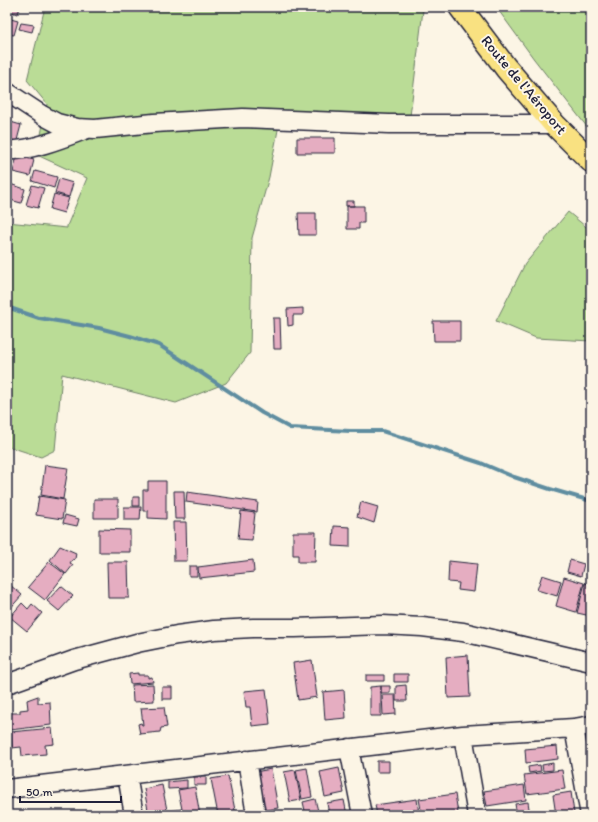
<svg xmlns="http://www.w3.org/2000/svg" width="598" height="822" viewBox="0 0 598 822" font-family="Itim,sans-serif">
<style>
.green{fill:#badc96;stroke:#6e7f68}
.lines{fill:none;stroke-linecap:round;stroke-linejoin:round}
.stream{stroke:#5e8da0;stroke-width:4}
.building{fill:#e5adc1;stroke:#22223b}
.minor-casing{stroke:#22223b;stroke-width:21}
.major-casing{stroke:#22223b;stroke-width:25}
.minor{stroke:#fcf5e5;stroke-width:18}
.major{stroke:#f9e181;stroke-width:22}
.labels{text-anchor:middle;stroke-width:4;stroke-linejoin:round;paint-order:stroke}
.street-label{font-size:15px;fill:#22223b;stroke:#fcf5e5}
</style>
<rect width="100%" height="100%" fill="#fcf5e5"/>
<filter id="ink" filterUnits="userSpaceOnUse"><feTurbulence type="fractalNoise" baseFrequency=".025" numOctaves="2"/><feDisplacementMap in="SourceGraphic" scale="8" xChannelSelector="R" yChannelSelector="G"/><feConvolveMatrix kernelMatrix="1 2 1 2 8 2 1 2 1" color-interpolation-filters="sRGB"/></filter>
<g filter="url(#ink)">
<path class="green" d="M 45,7 L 421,7 L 423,10 L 410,116 L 281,114 L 269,177 L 252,238 L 250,353 L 226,383 L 176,403 L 62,374 L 55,450 L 41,457 L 7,446 L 7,222 L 67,228 L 67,226 L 87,178 L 37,155 L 47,104 L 27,80 Z
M 496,7 L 591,7 L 591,132 L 534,59 Z
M 568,212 L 591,231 L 591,341 L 536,338 L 496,321 L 525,264 Z"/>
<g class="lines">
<path class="stream" d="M 7,307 L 39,318 L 99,328 L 130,336 L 159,345 L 262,413 L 290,428 L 350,431 L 382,431 L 481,463 L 514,477 L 550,489 L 591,501"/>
</g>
<path class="building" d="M 7,7 L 20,7 L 18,14 L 7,11 Z
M 7,18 L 18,21 L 14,35 L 7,34 Z
M 21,23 L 34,25 L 32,32 L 19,29 Z
M 7,121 L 21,125 L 15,148 L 7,146 Z
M 297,138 L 335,138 L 335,153 L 297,153 Z
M 17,156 L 34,160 L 30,176 L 13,172 Z
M 35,171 L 57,177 L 54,188 L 32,181 Z
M 59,179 L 73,183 L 69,197 L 55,193 Z
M 10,184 L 25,189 L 21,203 L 7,199 L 7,193 Z
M 32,185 L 44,188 L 38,208 L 26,205 Z
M 54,194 L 69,198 L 64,213 L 50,209 Z
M 346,201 L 354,201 L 354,206 L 346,206 Z
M 347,206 L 364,206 L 364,223 L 359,223 L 359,229 L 347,229 Z
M 298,213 L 316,213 L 316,235 L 299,235 Z
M 303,308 L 303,315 L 293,315 L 293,325 L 288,326 L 287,309 Z
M 273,318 L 280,318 L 281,349 L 274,349 Z
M 433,321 L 460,321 L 460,341 L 434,341 Z
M 45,465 L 68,468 L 63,499 L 41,495 Z
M 148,481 L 166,481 L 166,519 L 148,518 L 148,511 L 143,511 L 143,490 L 148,490 Z
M 174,491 L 184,491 L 185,519 L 175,519 Z
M 187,492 L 258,502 L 257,512 L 186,502 Z
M 39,496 L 65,500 L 62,519 L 36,515 Z
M 133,497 L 139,497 L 139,506 L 133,506 Z
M 94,499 L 118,499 L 118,518 L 94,518 Z
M 361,502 L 378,507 L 374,523 L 357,517 Z
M 124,507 L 141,507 L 140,520 L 124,520 Z
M 241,511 L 255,513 L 252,540 L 238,539 Z
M 65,515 L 79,519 L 77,526 L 63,523 Z
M 173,522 L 186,522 L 187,561 L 174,561 Z
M 334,526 L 350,527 L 350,547 L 333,546 Z
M 99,529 L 130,530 L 130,552 L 99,552 Z
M 293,532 L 316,532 L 315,562 L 298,562 L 298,555 L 293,555 Z
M 60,546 L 76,553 L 75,559 L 72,560 L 70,563 L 73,565 L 66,574 L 50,560 Z
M 253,560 L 254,572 L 199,578 L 198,567 Z
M 570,560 L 584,564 L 581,576 L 567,572 Z
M 449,561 L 477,564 L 474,592 L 458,590 L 459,583 L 448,582 Z
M 49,562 L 65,574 L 45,600 L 28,587 Z
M 107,562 L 128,562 L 129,598 L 108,598 Z
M 189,566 L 197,566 L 197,576 L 189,576 Z
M 542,575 L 561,581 L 557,596 L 537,590 Z
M 564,577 L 584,583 L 576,612 L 556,606 Z
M 585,583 L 591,585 L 591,616 L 577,613 Z
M 10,585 L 22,595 L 7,612 L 7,589 Z
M 61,586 L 73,596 L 59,611 L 47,601 Z
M 22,603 L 28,609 L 32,604 L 42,613 L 27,631 L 10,617 Z
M 468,655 L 470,697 L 448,698 L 446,657 Z
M 312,660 L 317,697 L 298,700 L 293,663 Z
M 138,673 L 138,675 L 148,675 L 148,678 L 152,677 L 153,682 L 130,684 L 129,674 Z
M 394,674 L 408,674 L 408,682 L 394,682 Z
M 366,675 L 384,675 L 384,681 L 366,681 Z
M 153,684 L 154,701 L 133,702 L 132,685 Z
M 406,685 L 407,701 L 396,701 L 396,686 Z
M 381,686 L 381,716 L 370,716 L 370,687 Z
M 381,686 L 390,686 L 390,693 L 381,693 Z
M 162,687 L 172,687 L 172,699 L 162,699 Z
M 266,689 L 270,724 L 252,726 L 250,707 L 246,707 L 244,691 Z
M 344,690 L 346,718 L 325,720 L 323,692 Z
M 382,695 L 395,695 L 396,714 L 383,715 Z
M 38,696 L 38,703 L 50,702 L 51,725 L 10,730 L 9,713 L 20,713 L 20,710 L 28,709 L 27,700 Z
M 164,707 L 167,727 L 161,728 L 160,732 L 140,734 L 138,724 L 141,723 L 142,725 L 143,725 L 141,708 Z
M 52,728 L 54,744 L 45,745 L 46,754 L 22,756 L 21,747 L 12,748 L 11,732 Z
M 557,746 L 558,759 L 526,763 L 525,749 Z
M 377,761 L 389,761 L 389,772 L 377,772 Z
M 553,763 L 553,770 L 543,771 L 542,765 Z
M 540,765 L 541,771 L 529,773 L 528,767 Z
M 307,768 L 312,797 L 302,799 L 296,770 Z
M 339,768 L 344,793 L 325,797 L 320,772 Z
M 271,769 L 278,808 L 262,811 L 255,772 Z
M 295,770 L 301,800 L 290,802 L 284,772 Z
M 562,770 L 565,789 L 527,794 L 524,775 Z
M 228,776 L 236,815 L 218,815 L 211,779 Z
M 194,777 L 206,777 L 206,785 L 194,785 Z
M 187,780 L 187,788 L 168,789 L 168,782 Z
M 162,785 L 168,815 L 149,815 L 144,789 Z
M 524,785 L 526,800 L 487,806 L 484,791 Z
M 195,787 L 200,815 L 170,815 L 169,811 L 182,809 L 178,790 Z
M 571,792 L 574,813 L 556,815 L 553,795 Z
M 455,794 L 458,813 L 450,814 L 450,815 L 422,815 L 419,799 Z
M 315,799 L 319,815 L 306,815 L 303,802 Z
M 417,799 L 419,815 L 377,815 L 375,805 Z
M 344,800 L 347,815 L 329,815 L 327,803 Z
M 528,802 L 530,815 L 517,815 L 515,804 Z"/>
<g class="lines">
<g class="minor-casing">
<path id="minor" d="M 7,92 L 42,115 L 57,123 L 77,128 L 95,129 L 154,123 L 243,118 L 389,124 L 554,124
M 7,150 C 29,152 66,137 87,129
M 7,684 L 74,660 L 137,643 L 177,635 L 214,630 L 253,628 L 295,628 L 383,625 L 422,627 L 463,632 L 591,662
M 574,728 L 590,815
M 463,735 L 477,815
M 349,748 L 362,815
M 247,760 L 256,815
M 127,775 L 134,815
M 7,789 L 463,735 L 574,728 L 591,725"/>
</g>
<g class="major-casing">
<path id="major" d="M 460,7 L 506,68 L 554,124 L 591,161"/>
</g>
<use href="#minor" class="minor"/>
<use href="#major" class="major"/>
</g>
</g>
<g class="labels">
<g class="street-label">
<text transform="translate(524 85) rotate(50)" y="5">Route de l'Aéroport</text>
</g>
</g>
<rect width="598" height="822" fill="none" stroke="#fcf5e5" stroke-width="24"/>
<rect x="12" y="12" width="574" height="798" fill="none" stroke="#22223b" stroke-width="1.5" filter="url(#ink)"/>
<path d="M20 796v6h101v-6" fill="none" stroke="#22223b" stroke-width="2"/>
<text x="26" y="796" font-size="12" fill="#22223b" stroke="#fcf5e5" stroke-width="3" paint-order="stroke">50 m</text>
</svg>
